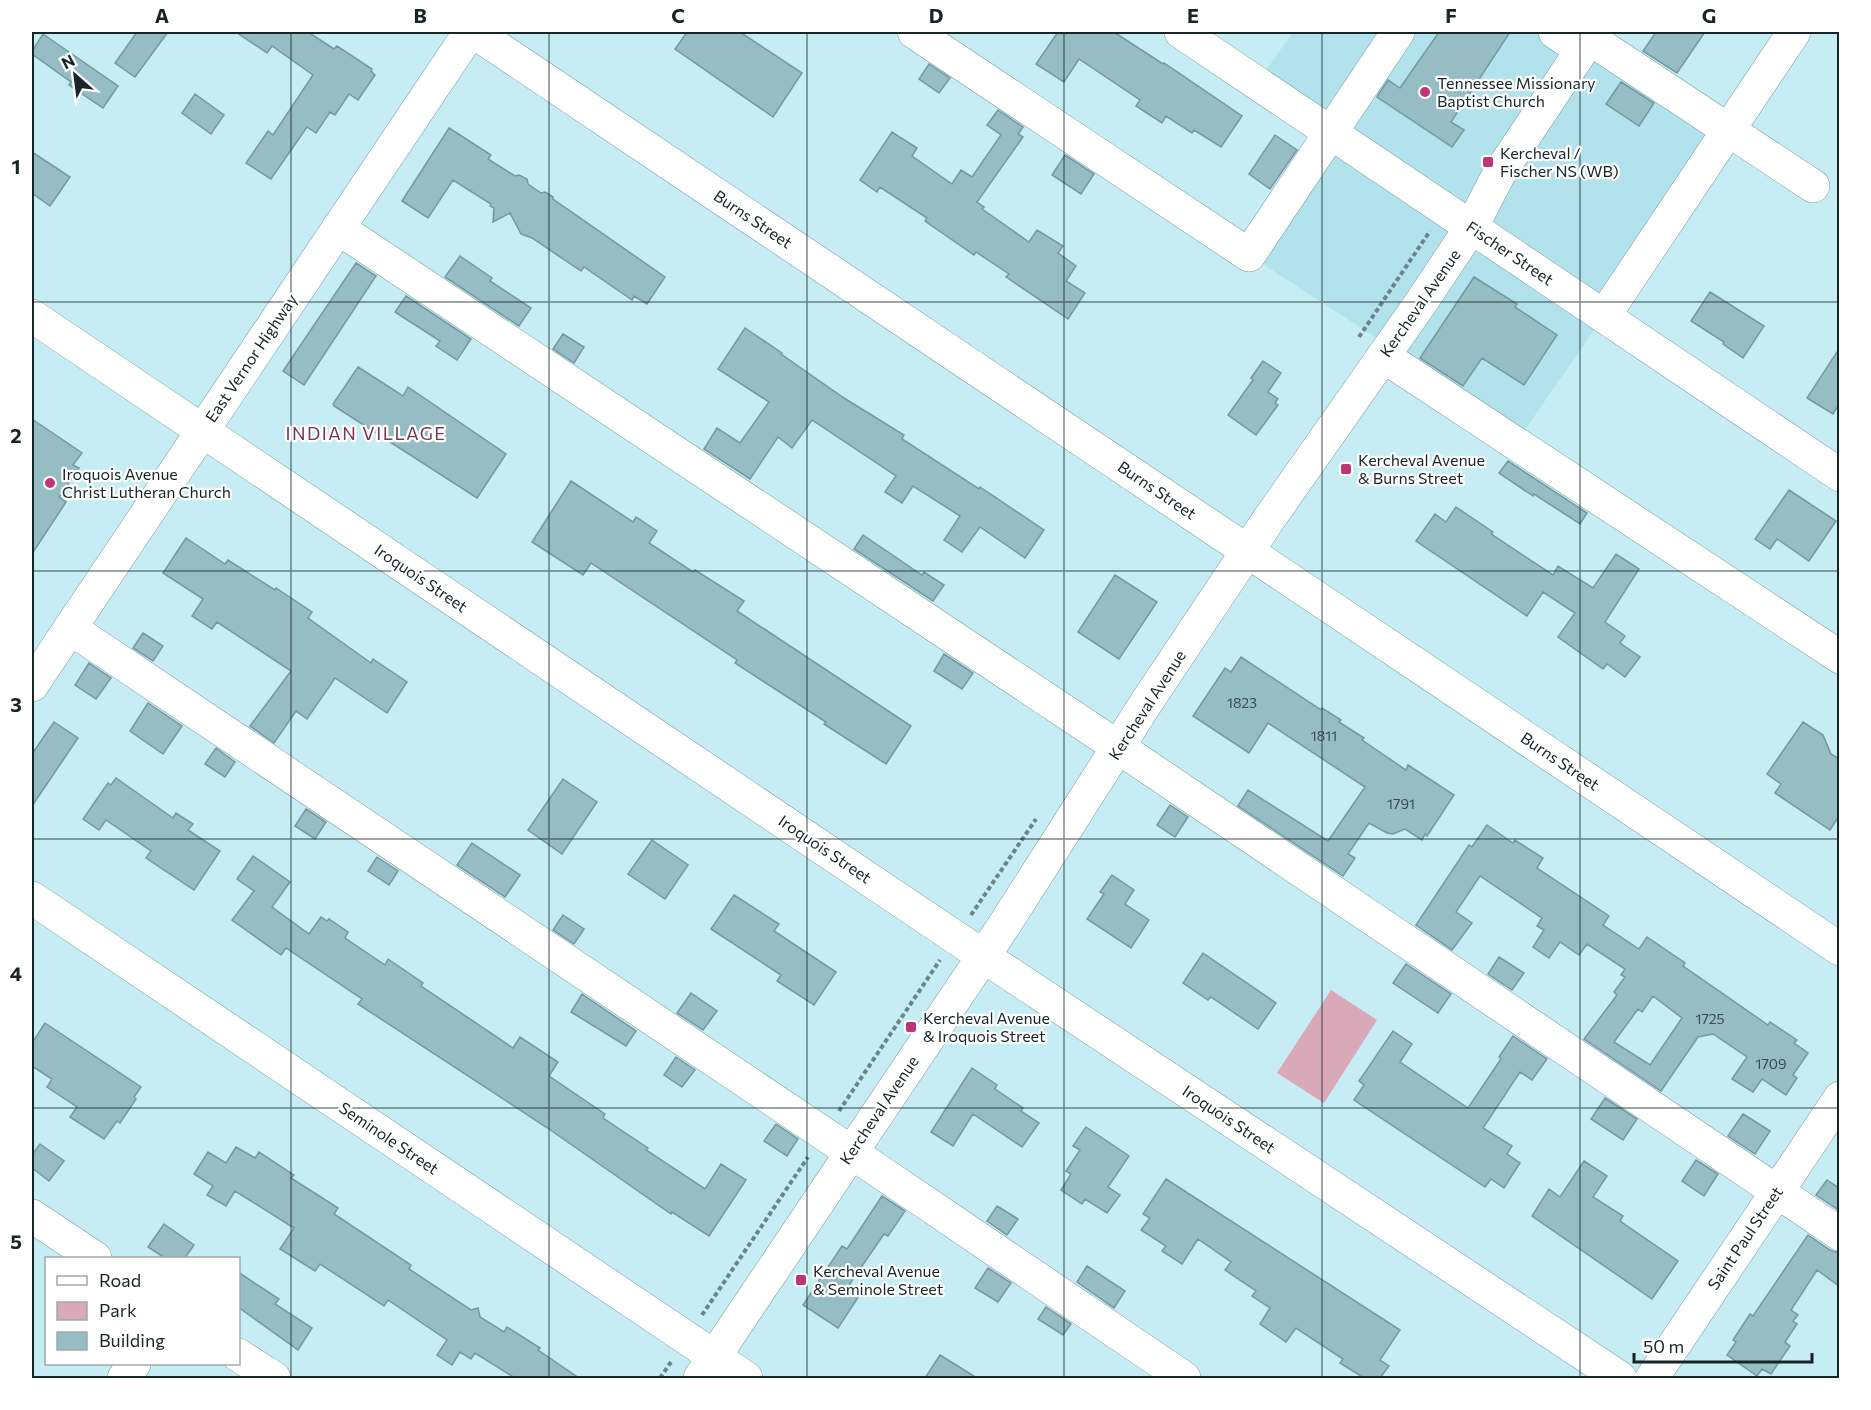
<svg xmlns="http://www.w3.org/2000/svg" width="1871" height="1410" viewBox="0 0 1871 1410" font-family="Commissioner,sans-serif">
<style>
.built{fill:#b2e3ec}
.green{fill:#d9a9b9}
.building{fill:#97bdc4;stroke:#74989f;stroke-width:1.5;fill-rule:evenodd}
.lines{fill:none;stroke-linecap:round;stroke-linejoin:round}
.minor-casing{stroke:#769ba2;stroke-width:34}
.path{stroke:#6a8489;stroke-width:4;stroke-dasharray:4.5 3;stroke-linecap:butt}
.minor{stroke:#fff;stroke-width:33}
.grid{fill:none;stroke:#172528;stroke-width:1.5;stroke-opacity:0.55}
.poi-dot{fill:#be3675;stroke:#fff;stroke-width:2}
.labels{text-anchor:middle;stroke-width:4.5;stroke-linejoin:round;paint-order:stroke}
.number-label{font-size:14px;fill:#374b4f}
.poi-label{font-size:16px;fill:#172528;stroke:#fff;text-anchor:start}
.street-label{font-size:16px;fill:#172528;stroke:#fff}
.neighbourhood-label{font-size:18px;letter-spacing:1.5px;fill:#7b3752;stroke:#fff}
.neatline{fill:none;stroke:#172528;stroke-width:2}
.grid-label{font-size:20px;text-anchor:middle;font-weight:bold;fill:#172528}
</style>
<rect width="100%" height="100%" fill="#c6edf4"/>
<path class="built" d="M 1293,32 L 1594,32 L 1728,130 L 1604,316 L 1515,444 L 1389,346 L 1249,255 L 1332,134 L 1257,83 Z"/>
<path class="green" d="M 1331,990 L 1377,1020 L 1324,1103 L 1277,1073 Z"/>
<path class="building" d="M 137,32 L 168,32 L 135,77 L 115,63 Z
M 236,32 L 308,32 L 334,49 L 337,46 L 372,69 L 371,71 L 375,75 L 358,100 L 349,94 L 335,115 L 330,112 L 316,133 L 307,127 L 271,179 L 246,163 L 268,131 L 273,135 L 313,75 L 272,46 L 267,53 Z
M 687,32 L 740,32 L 802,73 L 773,117 L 675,49 Z
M 1058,32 L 1114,32 L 1163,64 L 1164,63 L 1242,116 L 1221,147 L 1194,130 L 1192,133 L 1166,116 L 1162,123 L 1136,106 L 1140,100 L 1079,59 L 1064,82 L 1036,64 Z
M 1439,32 L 1510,32 L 1451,122 L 1464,130 L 1452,147 L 1377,97 L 1388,80 L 1400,88 Z
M 1656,32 L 1705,32 L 1677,73 L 1643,51 Z
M 43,34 L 118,86 L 103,108 L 69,85 L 71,82 L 32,54 L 32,51 Z
M 929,64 L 950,78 L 939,93 L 919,79 Z
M 1621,82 L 1654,103 L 1639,126 L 1606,104 Z
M 195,94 L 224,115 L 211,134 L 182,113 Z
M 998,110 L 1023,127 L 1018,134 L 1023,137 L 977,202 L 984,207 L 982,209 L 1029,242 L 1037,230 L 1063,246 L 1058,253 L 1076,266 L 1066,281 L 1085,293 L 1068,319 L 1006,277 L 1009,274 L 976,252 L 974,255 L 925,221 L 927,218 L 880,187 L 877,192 L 860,180 L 892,132 L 917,148 L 912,156 L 952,184 L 961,170 L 972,177 L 1001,135 L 987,125 Z
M 449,128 L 491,155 L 488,159 L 515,176 L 519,175 L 527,179 L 528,184 L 541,193 L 545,192 L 553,197 L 553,199 L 665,277 L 647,304 L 634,296 L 632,300 L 584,267 L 581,271 L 532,238 L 521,234 L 510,213 L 493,222 L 494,208 L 490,206 L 491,204 L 453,180 L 428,218 L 402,201 Z
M 1275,135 L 1297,150 L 1270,189 L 1249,174 Z
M 32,152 L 70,177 L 50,206 L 32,193 Z
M 1065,155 L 1094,174 L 1081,194 L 1052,175 Z
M 460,256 L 492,278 L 490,281 L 531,308 L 519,326 L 445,277 Z
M 356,263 L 376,276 L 304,385 L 283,371 Z
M 1474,277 L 1517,304 L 1515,307 L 1557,335 L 1524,385 L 1482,358 L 1463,386 L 1420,358 Z
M 1710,292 L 1764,326 L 1743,358 L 1723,344 L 1724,342 L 1691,321 Z
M 406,296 L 471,339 L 457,360 L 436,346 L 440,341 L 395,312 Z
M 745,328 L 782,353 L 781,354 L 844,398 L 904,435 L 902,439 L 979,489 L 980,487 L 1044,530 L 1025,558 L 980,527 L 962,552 L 944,540 L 960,516 L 913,486 L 902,503 L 885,492 L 896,476 L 812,420 L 792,448 L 778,437 L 750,479 L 704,449 L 717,428 L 740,443 L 769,402 L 718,369 Z
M 563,334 L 584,347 L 574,363 L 553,349 Z
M 1839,349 L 1839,404 L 1833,414 L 1807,398 Z
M 1263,361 L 1281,373 L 1268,392 L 1278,399 L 1275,403 L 1278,405 L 1256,435 L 1228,415 L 1253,380 L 1251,378 Z
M 358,367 L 403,396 L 408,387 L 506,454 L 477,498 L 334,406 L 333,404 Z
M 32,419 L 82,453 L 73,465 L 79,468 L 59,497 L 66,502 L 32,554 Z
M 1508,461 L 1587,513 L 1580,524 L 1534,494 L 1533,496 L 1499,473 Z
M 571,481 L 633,522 L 636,517 L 657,531 L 649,543 L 693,572 L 695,570 L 744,601 L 737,611 L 911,726 L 886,764 L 824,724 L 826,722 L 735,663 L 737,660 L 591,563 L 583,575 L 532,542 Z
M 1789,490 L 1836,521 L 1809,561 L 1777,539 L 1770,549 L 1755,539 Z
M 1456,507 L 1493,532 L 1491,534 L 1553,575 L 1558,566 L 1593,588 L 1616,554 L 1639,569 L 1605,622 L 1625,636 L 1620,643 L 1640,657 L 1625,677 L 1607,664 L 1603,669 L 1558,637 L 1575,613 L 1543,592 L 1527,616 L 1416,541 L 1435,514 L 1446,522 Z
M 863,535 L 922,575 L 924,572 L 944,585 L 933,601 L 854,549 Z
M 186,538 L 225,564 L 228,560 L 275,590 L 276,588 L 312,612 L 308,618 L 371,663 L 373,659 L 407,682 L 387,713 L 335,678 L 307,719 L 296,711 L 274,743 L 250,726 L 291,671 L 217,622 L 212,629 L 192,616 L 203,599 L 163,573 Z
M 1115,575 L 1157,602 L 1119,659 L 1078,632 Z
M 143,633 L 163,646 L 153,661 L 133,648 Z
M 944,654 L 973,673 L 962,689 L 934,671 Z
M 1241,657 L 1321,710 L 1322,708 L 1341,720 L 1339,722 L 1364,738 L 1362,740 L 1406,770 L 1408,765 L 1454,795 L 1427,836 L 1425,834 L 1422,840 L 1405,829 L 1393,834 L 1387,833 L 1369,823 L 1348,854 L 1355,858 L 1343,876 L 1238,806 L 1248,790 L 1328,841 L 1365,787 L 1268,723 L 1249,753 L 1193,716 L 1225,668 L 1231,672 Z
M 89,663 L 111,678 L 96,699 L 75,685 Z
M 148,703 L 182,726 L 163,754 L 130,731 Z
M 54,722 L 78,738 L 32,806 L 32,754 Z
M 1803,722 L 1823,735 L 1831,754 L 1839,759 L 1839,816 L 1830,830 L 1775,793 L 1781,784 L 1767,774 Z
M 216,748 L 235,762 L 225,777 L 205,764 Z
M 116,778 L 173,818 L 176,813 L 193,824 L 188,830 L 220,851 L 194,890 L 146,858 L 151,851 L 106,820 L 99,830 L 83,819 L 108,783 L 111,785 Z
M 563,779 L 597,802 L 562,854 L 528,830 Z
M 1170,805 L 1188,817 L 1175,837 L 1157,825 Z
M 306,809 L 326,822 L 315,839 L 295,826 Z
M 1487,825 L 1513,843 L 1515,840 L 1543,858 L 1537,868 L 1609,916 L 1603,925 L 1639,949 L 1647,937 L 1685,963 L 1683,966 L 1768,1025 L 1770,1022 L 1797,1040 L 1794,1043 L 1808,1053 L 1793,1075 L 1797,1078 L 1786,1095 L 1762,1079 L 1753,1092 L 1732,1079 L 1747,1057 L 1713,1034 L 1698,1037 L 1661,1091 L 1584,1039 L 1617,995 L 1614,992 L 1625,977 L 1621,975 L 1625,969 L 1587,944 L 1579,955 L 1560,942 L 1549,958 L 1533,947 L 1544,930 L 1537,926 L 1542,918 L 1480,876 L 1456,912 L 1472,923 L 1452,950 L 1416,925 L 1469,845 L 1472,847 ZM 1653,996 L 1682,1018 L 1650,1065 L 1614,1042 L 1638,1009 L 1642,1012 Z
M 652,840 L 688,865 L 665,899 L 628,874 Z
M 472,843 L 520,875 L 505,897 L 457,865 Z
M 253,856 L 290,882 L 272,907 L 309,934 L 321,917 L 327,921 L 329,919 L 348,932 L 345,938 L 385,965 L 388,959 L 423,983 L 421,986 L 513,1048 L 520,1037 L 558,1062 L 549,1076 L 605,1114 L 603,1118 L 648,1148 L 646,1150 L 705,1189 L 721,1164 L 746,1180 L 709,1236 L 672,1212 L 671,1214 L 546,1127 L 358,1004 L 362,999 L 286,948 L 281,955 L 232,920 L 254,891 L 237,879 Z
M 377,857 L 398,871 L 389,885 L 368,871 Z
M 1112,875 L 1134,890 L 1125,904 L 1149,920 L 1131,948 L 1087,919 L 1104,894 L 1100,892 Z
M 734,895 L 779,924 L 774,931 L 836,972 L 814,1005 L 777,981 L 781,975 L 711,929 Z
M 563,915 L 584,929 L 574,944 L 553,930 Z
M 1203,953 L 1276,1003 L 1258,1029 L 1211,997 L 1208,1000 L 1183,983 Z
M 1499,957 L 1524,973 L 1512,990 L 1488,974 Z
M 1406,964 L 1451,994 L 1438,1013 L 1393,983 Z
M 691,993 L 717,1011 L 703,1030 L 677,1013 Z
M 582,994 L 636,1031 L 626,1046 L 571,1012 Z
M 45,1023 L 141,1087 L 134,1097 L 136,1099 L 120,1123 L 117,1121 L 104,1139 L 70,1117 L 77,1107 L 47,1087 L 52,1079 L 32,1066 L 32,1043 Z
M 1393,1031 L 1412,1044 L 1400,1062 L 1468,1108 L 1501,1059 L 1499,1057 L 1513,1036 L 1547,1059 L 1532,1080 L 1520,1072 L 1483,1128 L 1512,1146 L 1507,1154 L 1520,1163 L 1504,1188 L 1491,1179 L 1485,1187 L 1354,1100 L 1364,1085 L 1359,1081 Z
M 676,1057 L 695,1070 L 682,1087 L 664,1075 Z
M 972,1068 L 997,1085 L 995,1089 L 1023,1108 L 1021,1111 L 1039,1123 L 1022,1147 L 973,1114 L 953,1146 L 931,1132 Z
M 1605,1098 L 1637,1119 L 1623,1140 L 1591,1119 Z
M 1743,1114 L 1770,1131 L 1755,1154 L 1728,1136 Z
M 776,1124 L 798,1139 L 787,1156 L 764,1141 Z
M 1086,1127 L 1129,1156 L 1108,1187 L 1120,1195 L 1107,1213 L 1085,1199 L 1082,1204 L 1061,1190 L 1071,1174 L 1066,1171 L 1080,1150 L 1073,1146 Z
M 40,1144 L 64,1161 L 49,1181 L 32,1168 L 32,1155 Z
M 236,1147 L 255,1158 L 259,1152 L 294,1175 L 291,1178 L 338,1208 L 334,1214 L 411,1265 L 409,1269 L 471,1310 L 478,1308 L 480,1317 L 504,1332 L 507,1327 L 540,1348 L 538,1350 L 579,1378 L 515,1378 L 475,1353 L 471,1359 L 460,1352 L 452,1365 L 437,1355 L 447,1340 L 388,1300 L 384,1306 L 320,1264 L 315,1271 L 280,1249 L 294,1228 L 235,1191 L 226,1206 L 207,1195 L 213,1186 L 194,1174 L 208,1152 L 226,1163 Z
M 1696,1160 L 1718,1174 L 1704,1196 L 1682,1181 Z
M 1584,1161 L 1607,1176 L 1593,1197 L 1623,1216 L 1620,1221 L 1678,1261 L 1652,1299 L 1532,1216 L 1549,1189 L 1560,1197 Z
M 1166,1179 L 1400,1330 L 1380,1360 L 1389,1366 L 1380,1378 L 1364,1378 L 1340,1363 L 1343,1359 L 1296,1328 L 1286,1342 L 1260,1324 L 1270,1308 L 1252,1296 L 1256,1291 L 1225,1270 L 1231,1262 L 1198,1239 L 1182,1264 L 1162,1251 L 1166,1246 L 1141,1230 L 1150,1218 L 1143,1214 Z
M 1827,1180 L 1839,1188 L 1839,1206 L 1837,1209 L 1816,1195 Z
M 882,1196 L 905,1211 L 888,1236 L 884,1234 L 847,1288 L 859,1296 L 838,1328 L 803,1305 L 842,1246 L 847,1249 Z
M 997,1206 L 1018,1219 L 1007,1235 L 987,1221 Z
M 164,1224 L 194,1245 L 185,1258 L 165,1258 L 148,1247 Z
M 1808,1235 L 1830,1250 L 1839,1253 L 1839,1286 L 1817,1270 L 1791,1310 L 1798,1315 L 1793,1321 L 1797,1324 L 1785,1342 L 1790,1346 L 1771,1374 L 1762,1369 L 1757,1376 L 1727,1355 L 1736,1342 L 1733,1340 L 1750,1314 L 1753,1316 Z
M 1087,1266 L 1125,1291 L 1114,1308 L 1077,1282 Z
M 988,1268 L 1011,1283 L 998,1302 L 975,1288 Z
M 238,1272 L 279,1299 L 275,1304 L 312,1328 L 298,1350 L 238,1307 Z
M 1046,1307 L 1071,1324 L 1063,1335 L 1038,1319 Z
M 940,1355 L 977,1378 L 925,1378 Z"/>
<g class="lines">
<g class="minor-casing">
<path id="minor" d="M 474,32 L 1840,949
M 914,32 L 1249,255 L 1398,32
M 1181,32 L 1840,475
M 1555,32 L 1582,50
M 1589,38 L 1813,186
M 338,228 L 1118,747 L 1840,1234
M 32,316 L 983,956 L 1620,1378
M 1604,316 L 1794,32
M 1383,356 L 1840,657
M 70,628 L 851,1152 L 1184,1378
M 32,685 L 470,32
M 32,898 L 746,1378
M 32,1216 L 95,1258
M 238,1355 L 274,1378
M 124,1378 L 134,1364
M 700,1378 L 1003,927 L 1148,700 L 1269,519 L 1420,304 L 1472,226 L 1499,174 L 1594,32
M 1652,1378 L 1840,1098"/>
</g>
<path class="path" d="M 1359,337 L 1430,231
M 971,915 L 1036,819
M 839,1111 L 940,960
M 702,1315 L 808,1157
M 660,1378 L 671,1362"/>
<use href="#minor" class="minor"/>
</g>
<path class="grid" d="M 291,32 L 291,1378M 549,32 L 549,1378M 807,32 L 807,1378M 1064,32 L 1064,1378M 1322,32 L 1322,1378M 1580,32 L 1580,1378M 32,302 L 1840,302M 32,571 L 1840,571M 32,839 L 1840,839M 32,1108 L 1840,1108"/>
<g class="poi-dot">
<circle cx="1425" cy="92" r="6"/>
<rect x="1482" y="156" width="12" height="12" rx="3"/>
<rect x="1340" y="463" width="12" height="12" rx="3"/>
<circle cx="50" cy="483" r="6"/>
<rect x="905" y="1021" width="12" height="12" rx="3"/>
<rect x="795" y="1274" width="12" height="12" rx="3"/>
</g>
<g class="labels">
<g class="number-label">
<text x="1242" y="708">1823</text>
<text x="1324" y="741">1811</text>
<text x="1401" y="809">1791</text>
<text x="1710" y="1024">1725</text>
<text x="1771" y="1069">1709</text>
</g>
<g class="poi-label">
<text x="1437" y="89">Tennessee Missionary<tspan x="1437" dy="18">Baptist Church</tspan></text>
<text x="1500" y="159">Kercheval /<tspan x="1500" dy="18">Fischer NS (WB)</tspan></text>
<text x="1358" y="466">Kercheval Avenue<tspan x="1358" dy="18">&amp; Burns Street</tspan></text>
<text x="62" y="480">Iroquois Avenue<tspan x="62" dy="18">Christ Lutheran Church</tspan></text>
<text x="923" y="1024">Kercheval Avenue<tspan x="923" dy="18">&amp; Iroquois Street</tspan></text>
<text x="813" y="1277">Kercheval Avenue<tspan x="813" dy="18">&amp; Seminole Street</tspan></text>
</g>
<g class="street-label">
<text transform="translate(753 219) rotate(34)" y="6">Burns Street</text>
<text transform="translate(1510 253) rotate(34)" y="6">Fischer Street</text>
<text transform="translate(1420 303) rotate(-55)" y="6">Kercheval Avenue</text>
<text transform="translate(251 358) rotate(-56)" y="6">East Vernor Highway</text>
<text transform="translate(1157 490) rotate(34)" y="6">Burns Street</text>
<text transform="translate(421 578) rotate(34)" y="6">Iroquois Street</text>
<text transform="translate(1147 705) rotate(-57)" y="6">Kercheval Avenue</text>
<text transform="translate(1560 761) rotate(34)" y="6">Burns Street</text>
<text transform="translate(825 849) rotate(34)" y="6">Iroquois Street</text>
<text transform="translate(879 1110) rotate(-56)" y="6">Kercheval Avenue</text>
<text transform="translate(1229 1119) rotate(34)" y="6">Iroquois Street</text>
<text transform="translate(389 1138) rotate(34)" y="6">Seminole Street</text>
<text transform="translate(1745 1238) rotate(-56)" y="6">Saint Paul Street</text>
</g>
<g class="neighbourhood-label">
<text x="366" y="440">INDIAN VILLAGE</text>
</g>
</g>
<rect width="1871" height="1410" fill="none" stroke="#ffffff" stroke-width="66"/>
<rect x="45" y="1257" width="195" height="108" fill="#ffffff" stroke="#a2a8a9" stroke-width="1.5"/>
<rect x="57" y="1276" width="30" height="9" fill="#ffffff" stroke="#a2a8a9" stroke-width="1.5"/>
<text x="99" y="1287" font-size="18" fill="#172528">Road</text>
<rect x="57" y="1302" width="30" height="18" fill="#d9a9b9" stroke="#a2a8a9" stroke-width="1.5"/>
<text x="99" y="1317" font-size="18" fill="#172528">Park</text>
<rect x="57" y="1332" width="30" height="18" fill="#97bdc4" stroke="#a2a8a9" stroke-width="1.5"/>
<text x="99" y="1347" font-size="18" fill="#172528">Building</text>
<g transform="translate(75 75) rotate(332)" stroke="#ffffff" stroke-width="4.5" paint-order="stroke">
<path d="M0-4.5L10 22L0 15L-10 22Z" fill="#172528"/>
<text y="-9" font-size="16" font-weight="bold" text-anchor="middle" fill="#172528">N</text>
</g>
<path d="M1634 1353v9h178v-9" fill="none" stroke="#172528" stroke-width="3"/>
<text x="1643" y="1353" font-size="18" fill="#172528" stroke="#ffffff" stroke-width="4.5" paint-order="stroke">50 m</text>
<rect x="33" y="33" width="1805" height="1344" class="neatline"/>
<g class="grid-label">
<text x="162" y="23">A</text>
<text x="420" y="23">B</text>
<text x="678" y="23">C</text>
<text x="936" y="23">D</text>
<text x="1193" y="23">E</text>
<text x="1451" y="23">F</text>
<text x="1709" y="23">G</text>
<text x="16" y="174">1</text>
<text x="16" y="443">2</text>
<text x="16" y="712">3</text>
<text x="16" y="981">4</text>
<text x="16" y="1249">5</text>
</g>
</svg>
